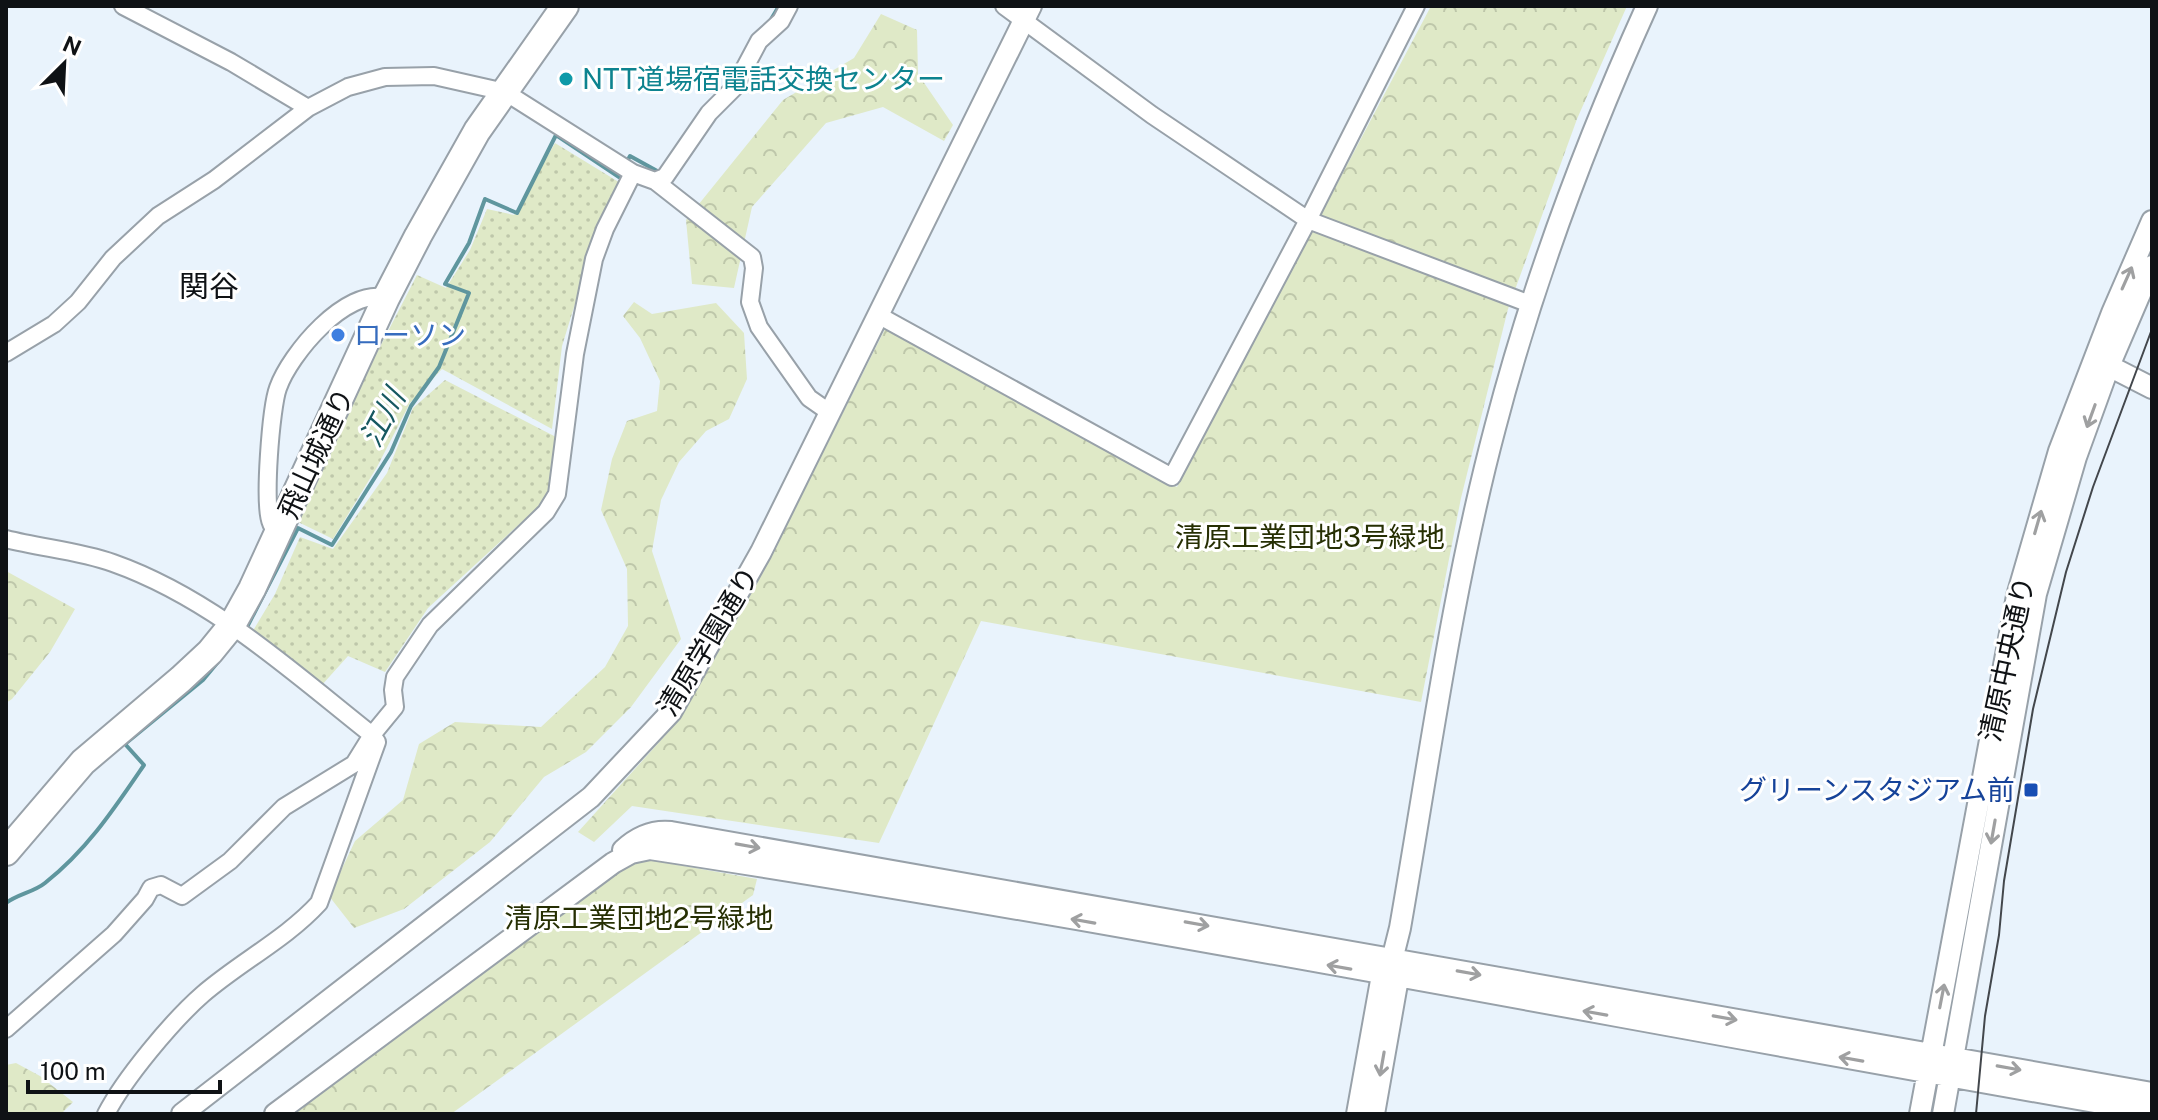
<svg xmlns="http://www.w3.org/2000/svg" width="2158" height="1120" viewBox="0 0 2158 1120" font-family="'Public Sans','Noto Sans JP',sans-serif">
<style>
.grass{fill:url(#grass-dots)}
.forest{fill:url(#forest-crowns)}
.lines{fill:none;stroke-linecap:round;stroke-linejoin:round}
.stream{stroke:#5f969e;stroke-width:4}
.minor-casing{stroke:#98a1a9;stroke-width:20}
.tertiary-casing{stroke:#98a1a9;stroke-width:24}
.trunk-casing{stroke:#98a1a9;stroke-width:30}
.minor{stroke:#fff;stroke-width:16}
.tertiary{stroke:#fff;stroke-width:20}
.trunk{stroke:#fff;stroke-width:26}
.tram{stroke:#43474c;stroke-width:2}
.oneway{stroke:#9fa0a1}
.culture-dot{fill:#0f9aa8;stroke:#fff;stroke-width:3}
.shop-dot{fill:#3f7fe0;stroke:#fff;stroke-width:3}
.transit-dot{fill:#1a4fb4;stroke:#fff;stroke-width:3}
.labels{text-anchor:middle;stroke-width:6;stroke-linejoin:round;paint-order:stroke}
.culture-label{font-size:28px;fill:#0d838f;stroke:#fff;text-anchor:start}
.shop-label{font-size:28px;fill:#366cbe;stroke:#fff;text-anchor:start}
.street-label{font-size:28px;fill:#0f1215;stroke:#fff}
.park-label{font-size:28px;fill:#262f03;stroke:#fff}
.transit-label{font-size:28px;fill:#164399;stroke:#fff;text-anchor:end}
.neighbourhood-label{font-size:30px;fill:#0f1215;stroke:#fff}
.water-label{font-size:30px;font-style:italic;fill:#165860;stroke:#fff}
</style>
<defs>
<pattern id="grass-dots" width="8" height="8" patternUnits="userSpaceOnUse" patternTransform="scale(2)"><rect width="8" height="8" fill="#dfe9c7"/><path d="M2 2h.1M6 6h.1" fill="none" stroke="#bec7aa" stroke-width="1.8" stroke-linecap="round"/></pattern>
<pattern id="forest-crowns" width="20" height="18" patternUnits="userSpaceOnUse" patternTransform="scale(2)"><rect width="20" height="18" fill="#dfe9c7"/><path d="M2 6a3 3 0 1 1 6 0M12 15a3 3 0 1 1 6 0" fill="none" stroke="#bec7aa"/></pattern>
</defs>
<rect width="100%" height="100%" fill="#e9f3fc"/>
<path class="grass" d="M 555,143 L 622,184 L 590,255 L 562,346 L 552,429 L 442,369 L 410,403 L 377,467 L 333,539 L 296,521 L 331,442 L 417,275 L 446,288 L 470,250 L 487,209 L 514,215 Z
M 445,380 L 556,437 L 549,497 L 428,608 L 385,672 L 348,656 L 321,686 L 251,634 L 275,594 L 300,537 L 333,549 L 387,473 L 413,408 Z"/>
<path class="forest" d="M 1431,6 L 1627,6 L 1577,119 L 1508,309 L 1461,498 L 1421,702 L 981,621 L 879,843 L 632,806 L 594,842 L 578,832 L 680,719 L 762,574 L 885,329 L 1177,487 Z
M 881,14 L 917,30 L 918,74 L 953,125 L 944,141 L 883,107 L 826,123 L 752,207 L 734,288 L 692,284 L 686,220 L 783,100 L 854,58 Z
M 634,302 L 652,314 L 716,303 L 744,333 L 747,379 L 729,419 L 706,431 L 679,462 L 661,500 L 652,551 L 681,639 L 631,707 L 586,752 L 544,777 L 490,842 L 404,909 L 354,928 L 329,896 L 355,841 L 403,800 L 419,744 L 455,722 L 541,727 L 605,667 L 628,626 L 627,569 L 601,510 L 612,459 L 627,421 L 657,411 L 660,381 L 640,338 L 623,316 Z
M 6,571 L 75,609 L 50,652 L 12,699 L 6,703 Z
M 645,859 L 757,879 L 753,895 L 451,1114 L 288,1114 L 636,860 Z
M 16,1063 L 40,1076 L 73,1102 L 61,1114 L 6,1114 L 6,1065 Z"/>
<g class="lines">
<path class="stream" d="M 770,21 L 779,6
M 625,165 L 630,156 L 659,172
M 245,631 L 298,528 L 332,545 L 391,452 L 411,406 L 439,367 L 469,293 L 445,284 L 469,243 L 485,199 L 517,213 L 556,135 L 619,177 L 621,173
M 6,903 C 18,894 34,892 45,883 C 87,850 114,809 144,765 L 125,744 L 203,680 L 218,662"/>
<g class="minor-casing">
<path id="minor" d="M 123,6 L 231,62 L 308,108
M 1004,6 L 1152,115 L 1308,220 L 1530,304
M 655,181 L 752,257 L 754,268 L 750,302 L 759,327 L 809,398 L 829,412
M 878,315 L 1172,477 L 1308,220 L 1416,6
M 6,353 L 54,324 L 78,302 L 113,258 L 158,216 L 214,180 L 308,108 L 348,87 L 385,77 L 434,76 L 505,92 L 633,173 L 655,181 L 665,177 L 709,113 L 734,88 L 759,41 L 781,21 L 789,6
M 278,533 C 276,530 272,527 271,523 C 263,506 271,407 278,388 C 290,354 346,287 386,298
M 6,539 C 41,548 80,551 113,563 C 212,598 291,671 372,735 L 377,742 L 319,903 C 286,939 240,962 203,994 C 172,1021 124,1079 106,1114
M 6,1029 L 114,934 L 145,899 L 151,888 L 161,885 L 182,896 L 230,861 L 284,807 L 354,764 L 372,735 L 395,707 L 393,690 L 395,677 L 430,625 L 546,512 L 557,494 L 575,354 L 594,259 L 605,229 L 633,173"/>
</g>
<g class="tertiary-casing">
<path id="tertiary" d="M 2109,366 L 2152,388
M 623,850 C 637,837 652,830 671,832 L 2152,1093
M 182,1114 L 591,797 L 671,712 L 761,552 L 1031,6
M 275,1114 L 613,863 L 631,853 L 650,849 C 1152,926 1651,1025 2152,1112
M 1357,1114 L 1382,975 L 1392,960 L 1400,928 C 1429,762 1452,590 1495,428 C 1533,282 1585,143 1647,6
M 1374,1114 L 1398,978 L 1395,968
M 1920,1114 L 2017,596 L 2059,451 L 2112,313 L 2152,221
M 1943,1114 L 2036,594 L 2076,457 L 2109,366 L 2152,266"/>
</g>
<g class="trunk-casing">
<path id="trunk" d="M 6,852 L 83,762 L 181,679 L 210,652 L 232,625 L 252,589 L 386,298 L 418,236 L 477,131 L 565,6"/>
</g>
<use href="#minor" class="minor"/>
<use href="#tertiary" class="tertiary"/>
<use href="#trunk" class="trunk"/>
<path class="tram" d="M 1976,1114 L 1985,1016 L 1999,935 L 2004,881 L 2033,709 L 2066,572 L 2093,487 L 2152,329"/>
</g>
<defs><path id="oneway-shaft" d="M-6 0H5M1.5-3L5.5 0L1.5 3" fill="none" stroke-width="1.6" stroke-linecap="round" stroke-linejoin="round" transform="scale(2)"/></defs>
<g class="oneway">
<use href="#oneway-shaft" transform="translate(2127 278) rotate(-66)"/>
<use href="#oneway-shaft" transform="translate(2091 416) rotate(110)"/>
<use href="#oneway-shaft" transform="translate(2038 522) rotate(-74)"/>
<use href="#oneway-shaft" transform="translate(1993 832) rotate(100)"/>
<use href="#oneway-shaft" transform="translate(748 846) rotate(10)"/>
<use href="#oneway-shaft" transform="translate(1083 921) rotate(-170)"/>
<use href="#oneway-shaft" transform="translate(1197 924) rotate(10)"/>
<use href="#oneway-shaft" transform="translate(1339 967) rotate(-170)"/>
<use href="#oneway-shaft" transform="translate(1469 973) rotate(10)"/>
<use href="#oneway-shaft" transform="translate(1942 996) rotate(-79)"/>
<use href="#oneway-shaft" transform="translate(1595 1013) rotate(-170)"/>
<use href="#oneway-shaft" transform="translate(1725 1018) rotate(10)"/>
<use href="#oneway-shaft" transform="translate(1851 1059) rotate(-170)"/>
<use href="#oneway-shaft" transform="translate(1382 1064) rotate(100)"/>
<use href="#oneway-shaft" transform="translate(2009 1068) rotate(10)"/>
</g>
<circle class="culture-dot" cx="566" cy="79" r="8"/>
<circle class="shop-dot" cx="338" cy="335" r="8"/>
<rect class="transit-dot" x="2023" y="782" width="16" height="16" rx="4"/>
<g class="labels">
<g class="culture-label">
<text x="582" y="89">NTT道場宿電話交換センター</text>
</g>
<g class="shop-label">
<text x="354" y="345">ローソン</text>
</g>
<g class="street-label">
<text transform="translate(316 453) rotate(-65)" y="10">飛山城通り</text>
<text transform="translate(708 641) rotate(-59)" y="10">清原学園通り</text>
<text transform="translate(2007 659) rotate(-78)" y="10">清原中央通り</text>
</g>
<g class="park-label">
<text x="1310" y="547">清原工業団地3号緑地</text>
<text x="639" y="928">清原工業団地2号緑地</text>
</g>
<g class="transit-label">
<text x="2015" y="800">グリーンスタジアム前</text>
</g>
<g class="neighbourhood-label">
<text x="209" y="297">関谷</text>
</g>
<g class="water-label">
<text transform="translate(383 418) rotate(-62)" y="10">江川</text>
</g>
</g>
<rect width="2158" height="1120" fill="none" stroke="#0f1215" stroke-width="16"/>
<g transform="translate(64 64) rotate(24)" stroke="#ffffff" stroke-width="6" paint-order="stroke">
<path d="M0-6L14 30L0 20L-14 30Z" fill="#0f1215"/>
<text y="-12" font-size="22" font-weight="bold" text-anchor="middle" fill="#0f1215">N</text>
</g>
<path d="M28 1080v12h192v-12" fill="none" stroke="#0f1215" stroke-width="4"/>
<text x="40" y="1080" font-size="24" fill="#0f1215" stroke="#ffffff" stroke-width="6" paint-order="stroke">100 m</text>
</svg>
